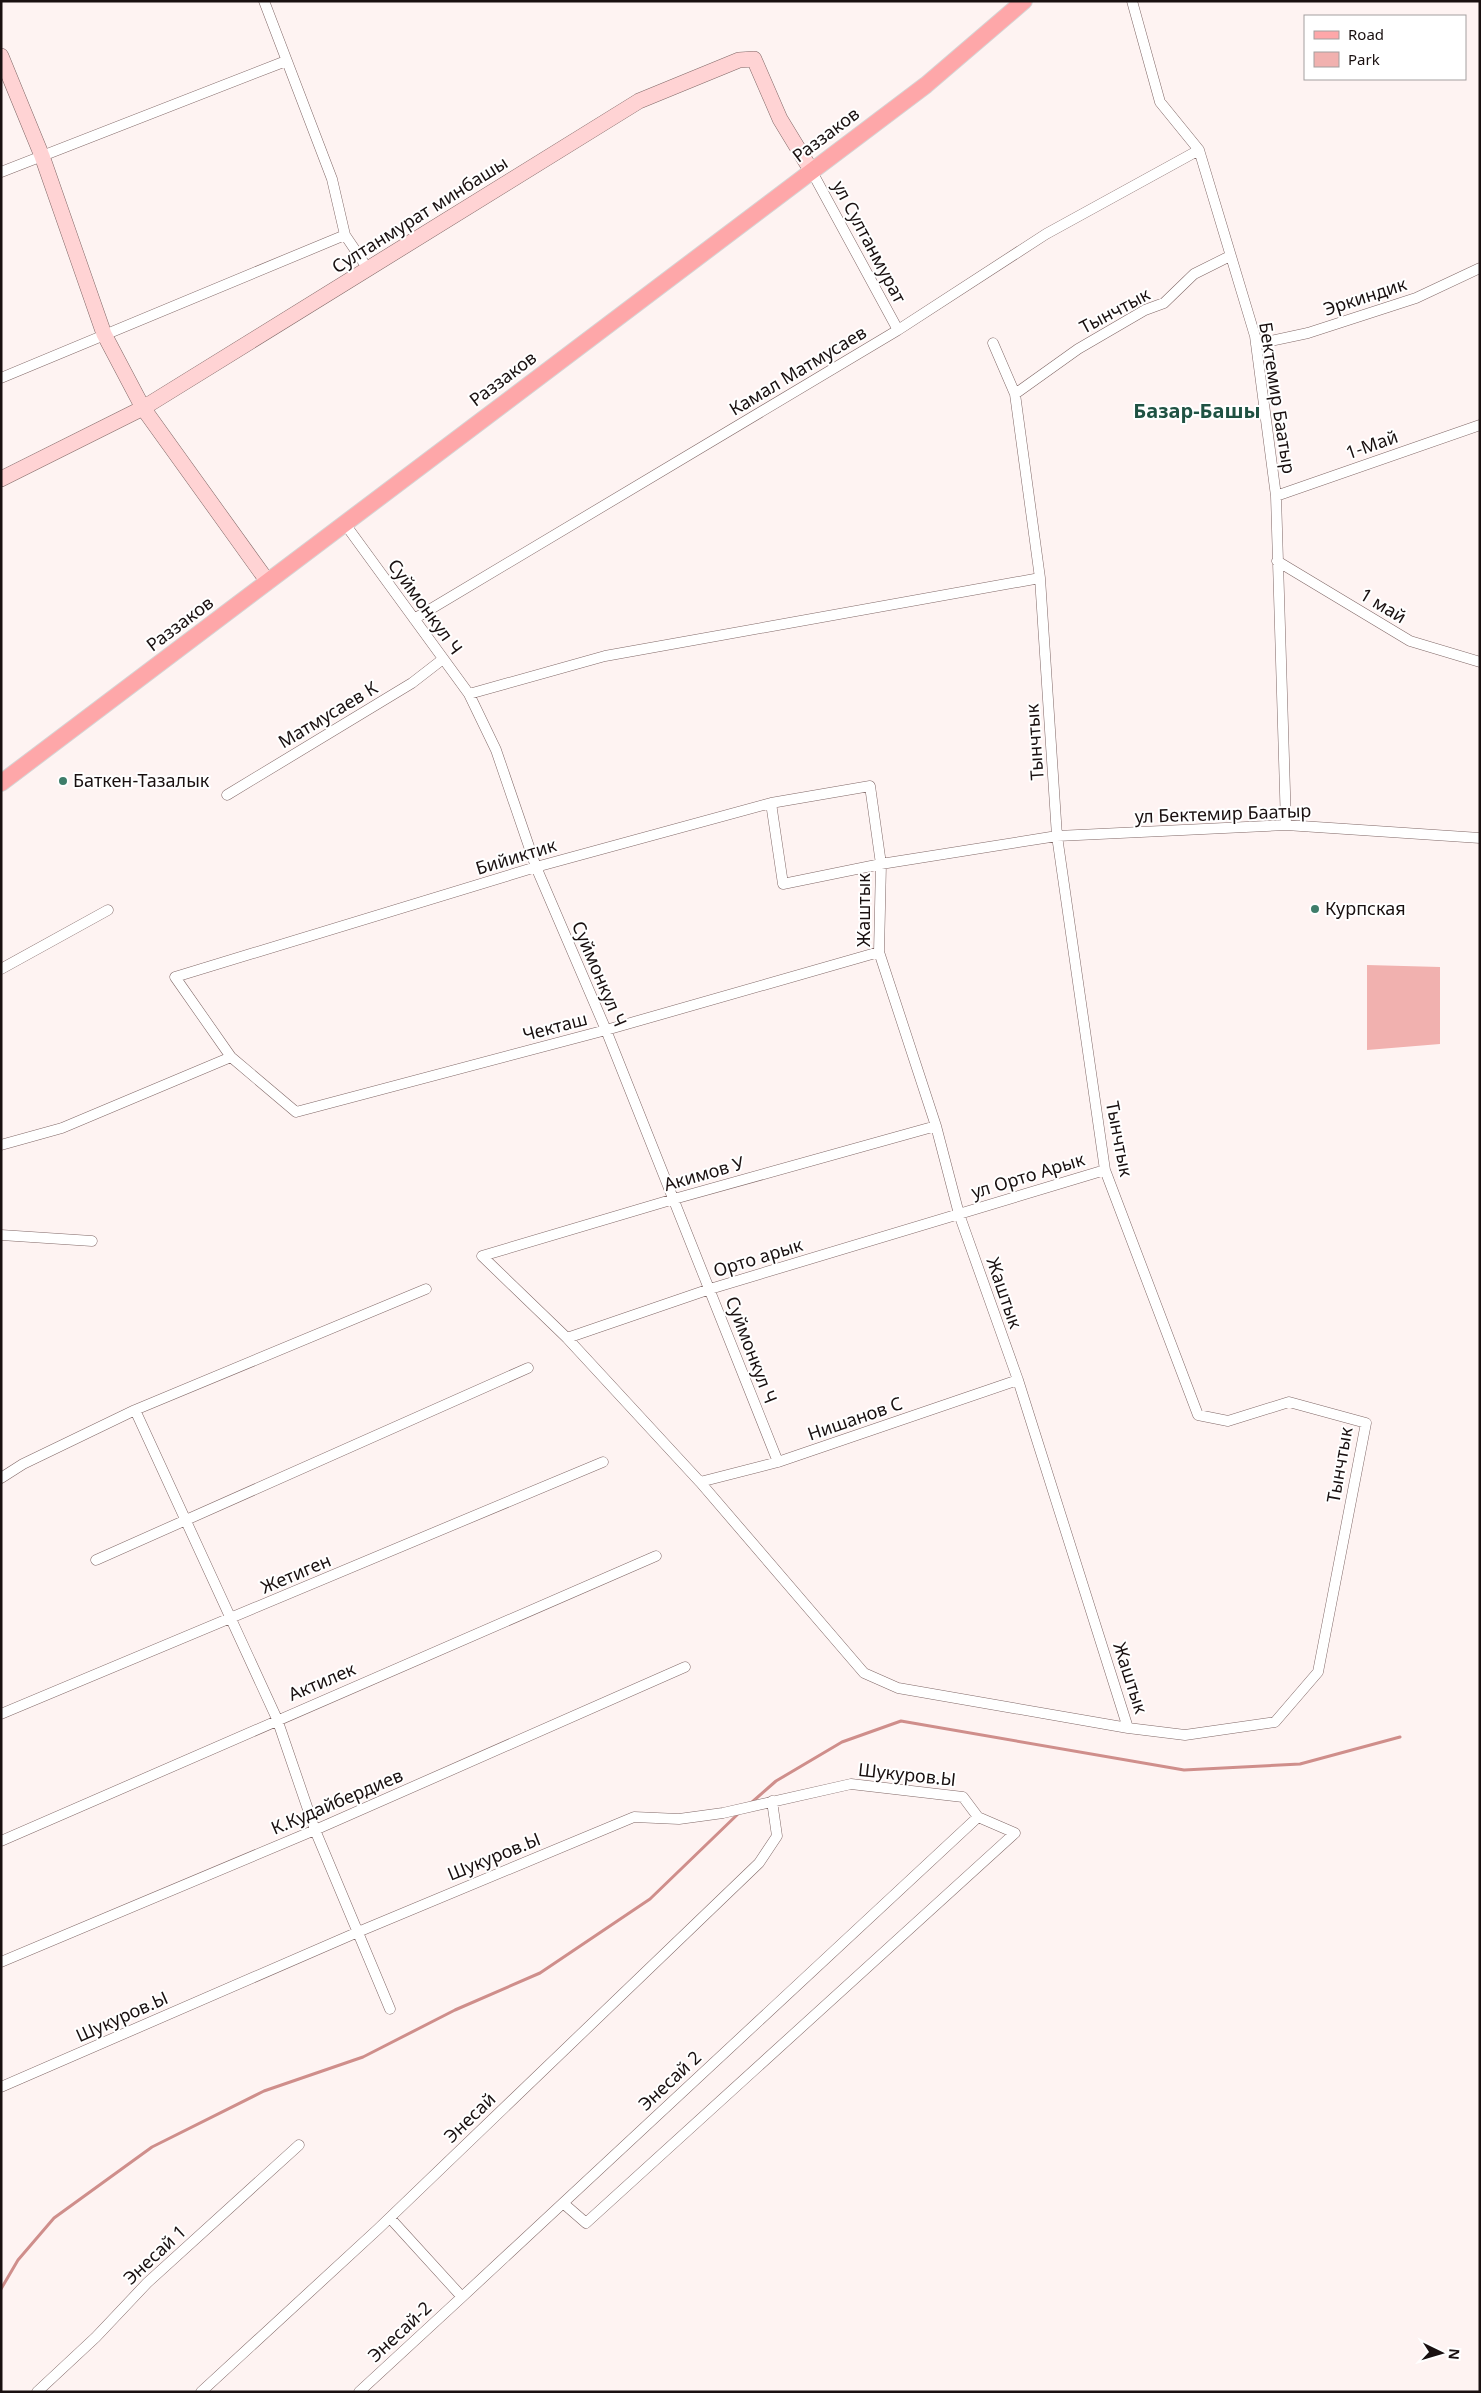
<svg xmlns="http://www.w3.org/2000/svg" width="1481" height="2393" viewBox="0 0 1481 2393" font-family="'Noto Sans',sans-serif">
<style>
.green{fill:#f1b1af}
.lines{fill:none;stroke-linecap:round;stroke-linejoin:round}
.stream{stroke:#cf8e8b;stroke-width:3}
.street-casing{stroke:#806867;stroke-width:11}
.secondary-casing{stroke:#806867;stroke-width:16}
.primary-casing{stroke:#d6d4d4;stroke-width:18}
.street{stroke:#fff;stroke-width:10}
.secondary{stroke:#ffd3d4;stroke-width:15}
.primary{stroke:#fea7a9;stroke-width:16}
.poi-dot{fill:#3e7d6a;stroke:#fff;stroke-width:2}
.labels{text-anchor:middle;stroke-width:4;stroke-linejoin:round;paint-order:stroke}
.street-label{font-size:18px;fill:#191010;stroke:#fff}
.poi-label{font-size:18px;fill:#191010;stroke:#fff;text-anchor:start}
.quarter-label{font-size:20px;font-weight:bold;fill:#1f5243;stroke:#fff}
</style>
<rect width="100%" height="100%" fill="#fef3f2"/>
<path class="green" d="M 1367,965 L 1440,967 L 1440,1044 L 1367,1050 Z"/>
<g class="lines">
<path class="stream" d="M 751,1803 L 776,1781 L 842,1742 L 901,1721 L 1184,1770 L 1300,1764 L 1400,1737
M 1,2289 L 18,2260 L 54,2218 L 152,2147 L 264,2091 L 363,2057 L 455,2010 L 540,1973 L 650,1899 L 739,1813"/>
<g class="street-casing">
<path id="street" d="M 264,1 L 332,179 L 345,235 L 368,269
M 1132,1 L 1160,102 L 1199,150 L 1255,336 L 1276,496 L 1286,825
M 811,170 L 898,330
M 1,172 L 286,61
M 1256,344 L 1308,333 L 1416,298 L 1480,268
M 1,378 L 345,235
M 1015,394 L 1078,349 L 1145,310 L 1164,303 L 1194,274 L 1230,256
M 1276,496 L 1480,425
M 345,524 L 469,694 L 496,750 L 536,867 L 606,1030 L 778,1462
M 1277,561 L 1410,641 L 1480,662
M 414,619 L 898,330 L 1046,234 L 1199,150
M 469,694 L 605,656 L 1040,578
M 227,795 L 412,683 L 443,659
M 771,803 L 783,884 L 881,864 L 1057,836 L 1286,825 L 1480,838
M 879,952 L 606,1030 L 296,1112 L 231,1057 L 175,977 L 536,867 L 771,803 L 870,786 L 881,864 L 879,952 L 936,1126 L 959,1214 L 1018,1380 L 1128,1728
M 1,969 L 108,910
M 936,1126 L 674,1199 L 482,1256 L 567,1338 L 700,1482 L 864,1673 L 898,1688 L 1128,1728 L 1185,1735 L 1275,1722 L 1318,1672 L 1366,1423 L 1289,1402 L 1228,1421 L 1198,1415 L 1105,1170 L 1057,836 L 1040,578 L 1015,394 L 993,343
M 1,1145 L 62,1128 L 231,1057
M 1,1235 L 92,1241
M 567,1338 L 710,1289 L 1105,1170
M 135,1410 L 277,1719 L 315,1830 L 390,2009
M 1,1478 L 23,1464 L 135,1410 L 426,1289
M 700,1482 L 778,1462 L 1018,1380
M 96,1560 L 528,1368
M 1,1714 L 603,1462
M 1,1841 L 656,1556
M 1,1962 L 315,1830 L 685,1667
M 1,2087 L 358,1932 L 634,1817 L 679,1819 L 723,1813 L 851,1784 L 963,1797 L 978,1817 L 1015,1833 L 586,2223 L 563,2203
M 390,2218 L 462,2297 L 978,1817
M 37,2392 L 96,2337 L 147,2283 L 299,2145
M 201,2392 L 378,2229 L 759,1863 L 777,1836 L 772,1801
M 359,2392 L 462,2297"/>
</g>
<g class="secondary-casing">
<path id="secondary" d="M 1,56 L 42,156 L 104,334 L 143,408 L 268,582
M 1,479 L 143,408 L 639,101 L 739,60 L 754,59 L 780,119 L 811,170"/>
</g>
<g class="primary-casing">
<path id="primary" d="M 1,783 L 926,85 L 1024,1"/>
</g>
<use href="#street" class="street"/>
<use href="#secondary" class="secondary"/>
<use href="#primary" class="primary"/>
</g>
<g class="poi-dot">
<circle cx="63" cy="781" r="5"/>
<circle cx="1315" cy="909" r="5"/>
</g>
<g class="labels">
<g class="street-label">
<text transform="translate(826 135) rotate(-37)" y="6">Раззаков</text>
<text transform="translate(420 215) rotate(-32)" y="6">Султанмурат минбашы</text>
<text transform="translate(869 242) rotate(62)" y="6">ул Султанмурат</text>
<text transform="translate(1365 297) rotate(-18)" y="6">Эркиндик</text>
<text transform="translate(1115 311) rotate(-28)" y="6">Тынчтык</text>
<text transform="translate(798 371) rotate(-31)" y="6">Камал Матмусаев</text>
<text transform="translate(503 379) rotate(-37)" y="6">Раззаков</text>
<text transform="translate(1277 398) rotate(81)" y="6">Бектемир Баатыр</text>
<text transform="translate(1372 445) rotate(-19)" y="6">1-Май</text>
<text transform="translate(1383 606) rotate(31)" y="6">1 май</text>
<text transform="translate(425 607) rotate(54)" y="6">Суймонкул Ч</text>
<text transform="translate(180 624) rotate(-37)" y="6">Раззаков</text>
<text transform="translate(328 715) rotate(-31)" y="6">Матмусаев К</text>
<text transform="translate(1035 742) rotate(-94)" y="6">Тынчтык</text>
<text transform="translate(1223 814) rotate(-2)" y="6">ул Бектемир Баатыр</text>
<text transform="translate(516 857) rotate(-17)" y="6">Бийиктик</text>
<text transform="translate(864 910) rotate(-90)" y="6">Жаштык</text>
<text transform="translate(599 974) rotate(67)" y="6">Суймонкул Ч</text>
<text transform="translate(555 1027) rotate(-15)" y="6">Чекташ</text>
<text transform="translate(1119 1139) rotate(79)" y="6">Тынчтык</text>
<text transform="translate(704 1174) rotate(-16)" y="6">Акимов У</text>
<text transform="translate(1028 1176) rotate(-17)" y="6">ул Орто Арык</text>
<text transform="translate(758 1258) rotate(-17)" y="6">Орто арык</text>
<text transform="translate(1004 1293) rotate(71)" y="6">Жаштык</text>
<text transform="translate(751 1350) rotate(69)" y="6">Суймонкул Ч</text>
<text transform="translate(855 1419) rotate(-19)" y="6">Нишанов С</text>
<text transform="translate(1340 1465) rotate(-80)" y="6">Тынчтык</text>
<text transform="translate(296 1574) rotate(-23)" y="6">Жетиген</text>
<text transform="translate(1130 1678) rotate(72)" y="6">Жаштык</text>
<text transform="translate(322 1682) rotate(-23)" y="6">Актилек</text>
<text transform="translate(907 1775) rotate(6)" y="6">Шукуров.Ы</text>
<text transform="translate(337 1802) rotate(-23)" y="6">К.Кудайбердиев</text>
<text transform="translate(494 1857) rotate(-22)" y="6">Шукуров.Ы</text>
<text transform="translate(122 2017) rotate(-24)" y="6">Шукуров.Ы</text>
<text transform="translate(670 2081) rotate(-43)" y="6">Энесай 2</text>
<text transform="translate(470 2118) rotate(-44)" y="6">Энесай</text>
<text transform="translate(155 2255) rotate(-43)" y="6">Энесай 1</text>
<text transform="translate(400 2332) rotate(-43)" y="6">Энесай-2</text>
</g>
<g class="poi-label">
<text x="73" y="787">Баткен-Тазалык</text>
<text x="1325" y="915">Курпская</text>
</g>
<g class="quarter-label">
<text x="1197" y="418">Базар-Башы</text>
</g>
</g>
<rect width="1481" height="2393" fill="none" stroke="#191010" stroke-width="5"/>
<rect x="1304" y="15" width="162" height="65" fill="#ffffff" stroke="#a39f9f"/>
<rect x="1314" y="31" width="25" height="8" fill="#fea7a9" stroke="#a39f9f"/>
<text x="1348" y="40" font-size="15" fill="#191010">Road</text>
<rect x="1314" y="52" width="25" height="15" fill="#f1b1af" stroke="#a39f9f"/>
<text x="1348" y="65" font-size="15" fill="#191010">Park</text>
<g transform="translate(1441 2353) rotate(95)" stroke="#ffffff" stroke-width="4" paint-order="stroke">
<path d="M0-4L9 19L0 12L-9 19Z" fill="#191010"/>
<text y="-8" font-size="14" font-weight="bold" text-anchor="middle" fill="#191010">N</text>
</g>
</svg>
